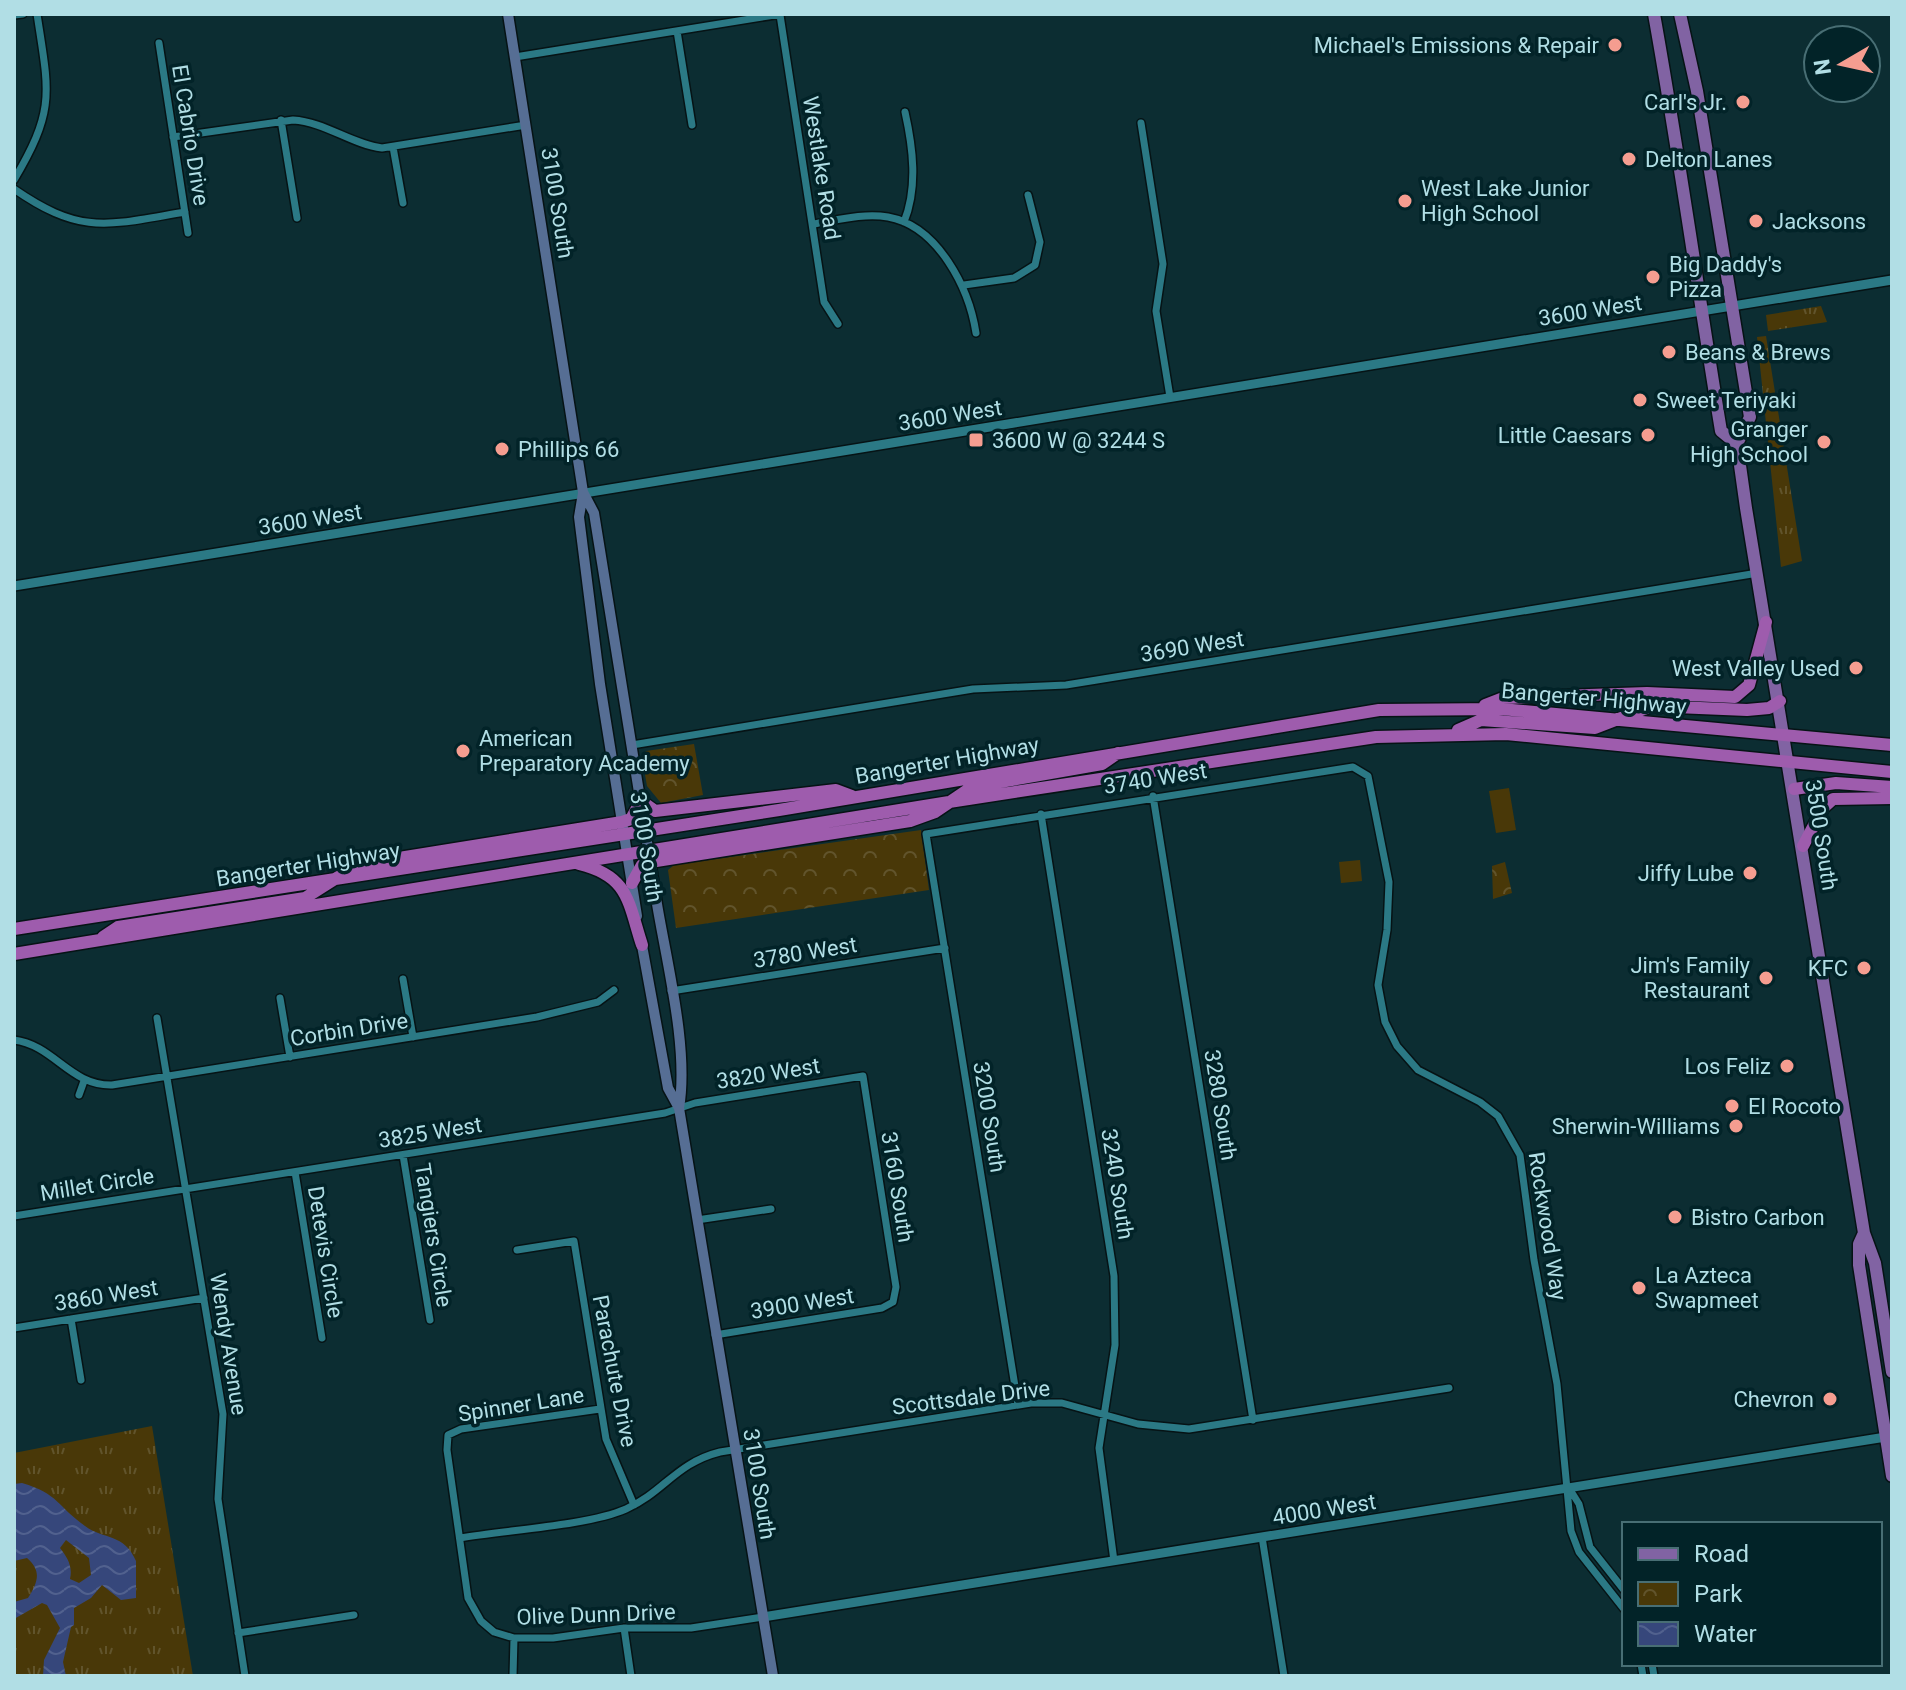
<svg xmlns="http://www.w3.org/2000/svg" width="1906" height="1690" viewBox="0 0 1906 1690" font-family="Roboto,sans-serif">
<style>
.grass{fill:url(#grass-tufts)}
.park{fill:url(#park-crowns)}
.pitch{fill:#493808}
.water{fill:url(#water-waves);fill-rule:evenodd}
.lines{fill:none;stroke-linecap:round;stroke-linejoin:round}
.minor-casing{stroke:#061315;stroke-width:10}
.tertiary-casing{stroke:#061315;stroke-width:12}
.secondary-casing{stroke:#061315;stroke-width:13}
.primary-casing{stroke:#061315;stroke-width:15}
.trunk-casing{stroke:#061315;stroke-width:15}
.minor{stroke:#2b7985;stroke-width:7}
.tertiary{stroke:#2b7985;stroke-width:9}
.secondary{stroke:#566e94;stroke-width:10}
.primary{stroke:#8163a3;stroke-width:12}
.trunk{stroke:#9e5cad;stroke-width:12}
.poi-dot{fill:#f59d90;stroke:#022328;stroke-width:3}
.labels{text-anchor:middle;stroke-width:7;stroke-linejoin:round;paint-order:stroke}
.poi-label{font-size:22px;fill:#b1dee5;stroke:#022328;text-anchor:start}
.street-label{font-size:22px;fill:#b1dee5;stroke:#022328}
</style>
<defs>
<pattern id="grass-tufts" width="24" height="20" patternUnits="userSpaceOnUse" patternTransform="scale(2)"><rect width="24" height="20" fill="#493808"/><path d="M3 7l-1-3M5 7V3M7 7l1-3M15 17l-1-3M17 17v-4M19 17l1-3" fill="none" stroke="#61542c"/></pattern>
<pattern id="park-crowns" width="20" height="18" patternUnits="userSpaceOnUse" patternTransform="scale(2)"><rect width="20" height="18" fill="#493808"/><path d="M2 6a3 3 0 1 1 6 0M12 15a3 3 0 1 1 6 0" fill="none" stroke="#61542c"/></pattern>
<pattern id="water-waves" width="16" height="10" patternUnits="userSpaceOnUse" patternTransform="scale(2)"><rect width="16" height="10" fill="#36477b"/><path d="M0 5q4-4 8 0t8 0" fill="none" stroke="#51618e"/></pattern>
</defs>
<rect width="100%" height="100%" fill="#0c2d32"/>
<path class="grass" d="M 1821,306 L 1827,322 L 1768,331 L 1766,315 Z
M 1766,336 L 1802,561 L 1781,567 L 1757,337 Z
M 152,1426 L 193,1676 L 14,1676 L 14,1453 Z"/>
<path class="park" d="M 694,744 L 703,795 L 661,803 L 647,786 L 642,757 L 646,751 Z
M 921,830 L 929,890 L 676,928 L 668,870 L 674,865 Z
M 1360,860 L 1362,881 L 1341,883 L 1339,862 Z
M 1505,862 L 1512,893 L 1493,899 L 1492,866 Z"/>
<path class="pitch" d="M 1509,788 L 1516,830 L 1496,833 L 1489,791 Z"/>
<path class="water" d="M 22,1483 C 59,1494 57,1506 85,1526 C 104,1540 124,1533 136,1561 L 136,1598 L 121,1600 L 102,1585 L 91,1598 L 74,1608 L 74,1625 L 71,1627 L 63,1662 L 66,1676 L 43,1676 L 44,1660 L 60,1628 L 47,1605 L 42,1603 L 14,1619 L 14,1602 L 28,1598 C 38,1582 42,1571 27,1558 L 14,1561 L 14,1484 ZM 66,1540 L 89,1558 L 91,1575 L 79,1583 L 70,1579 C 73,1566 67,1557 60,1548 Z"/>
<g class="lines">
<g class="minor-casing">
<path id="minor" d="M 14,15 L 23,14
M 780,15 L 824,302 L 838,324
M 677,31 L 692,125
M 159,43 L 188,233
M 515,57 L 781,14
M 281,120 L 297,218
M 1141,123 L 1163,264 L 1156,311 L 1170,397
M 173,137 L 293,120 C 325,122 351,144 382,148 L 526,125
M 393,147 L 403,203
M 14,180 C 56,109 49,93 37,14
M 14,189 C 82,236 108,225 185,212
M 904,222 C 918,187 913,148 905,112
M 814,224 C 838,220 863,213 888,217 C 938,226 969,288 976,333
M 964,285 L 1014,278 L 1035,265 L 1040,242 L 1028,195
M 632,745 L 973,689 L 1066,685 L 1758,573
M 1153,796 L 1253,1420
M 1041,814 L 1114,1276 L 1115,1345 L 1099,1448 L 1114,1561
M 403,979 L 413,1037
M 671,991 L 945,948
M 280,998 L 290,1057
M 157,1018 L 223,1414 L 218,1499 L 245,1676
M 14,1040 C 54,1045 70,1086 112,1085 L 537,1017 L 598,1002 L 614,990
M 79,1095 L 84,1081
M 403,1155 L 430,1320
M 295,1172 L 322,1338
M 14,1216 L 665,1113 L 695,1103 L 863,1076 L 896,1287 L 893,1302 L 882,1308 L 715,1335
M 697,1220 L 771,1209
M 517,1250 L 574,1241 L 606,1439 L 634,1505
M 71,1319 L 81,1380
M 14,1328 L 204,1298
M 1018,1405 L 926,834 L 1353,767 L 1368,776 L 1389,882 L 1387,930 L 1378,985 L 1385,1022 L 1397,1046 L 1418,1070 L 1480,1102 L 1498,1116 L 1520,1155 L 1534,1260 L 1557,1384 L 1571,1531 L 1579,1552 L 1624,1609
M 600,1409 L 461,1429 L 448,1435 L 447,1450 L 468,1598 L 481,1621 L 494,1632 L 514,1638 L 553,1638 L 624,1628 L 691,1628 L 763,1617
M 1569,1488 L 1579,1504 L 1590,1547 L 1624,1590
M 1262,1537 L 1284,1676
M 460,1538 C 505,1530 587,1526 626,1509 C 664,1492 676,1463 720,1452 L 1031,1403 L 1062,1403 L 1138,1424 L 1189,1429 L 1449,1388
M 624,1628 L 631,1676
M 238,1633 L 354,1615
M 1641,1664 L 1643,1676
M 1652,1664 L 1654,1676
M 513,1676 L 514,1638"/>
</g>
<g class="tertiary-casing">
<path id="tertiary" d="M 14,586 L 1892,280
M 763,1617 L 1892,1436"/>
</g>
<g class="secondary-casing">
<path id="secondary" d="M 508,14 L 583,492 L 594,513 C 615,643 636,774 657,904 C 667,964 689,1050 679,1108 L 773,1676
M 583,493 L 579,517 L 600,684 L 637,916
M 641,940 L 668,1088 L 679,1108"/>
</g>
<g class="primary-casing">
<path id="primary" d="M 1654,14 C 1679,153 1698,292 1721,431 L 1737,444
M 1680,14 L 1697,91 L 1750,417 L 1737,444 L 1746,508 L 1864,1233 L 1875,1263 L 1892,1372
M 1864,1233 L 1859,1244 L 1859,1265 L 1892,1476"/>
</g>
<g class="trunk-casing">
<path id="trunk" d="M 1485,705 L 1503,698 L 1647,693 L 1735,697 L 1749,685 L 1766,622
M 1458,730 L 1481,720 L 1595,728 L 1652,706 L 1747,710 L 1769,708 L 1780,701
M 1794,789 L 1836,783 L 1892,787
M 1803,846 L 1823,808 L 1833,799 L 1892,798
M 579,864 C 629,876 628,902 642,945
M 632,883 L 642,865 L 650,862 L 910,821 L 935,812 L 972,787 L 1102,764 L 1118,753
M 14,929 L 779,810 L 1379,710 L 1501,709 L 1892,745
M 103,937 L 118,927 L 305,898 L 346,872 L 368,863 L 622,822 L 631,819 L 641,801 L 655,811 L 836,790 L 852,796
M 14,954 L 949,802 L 1376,737 L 1506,734 L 1892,772"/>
</g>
<use href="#minor" class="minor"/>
<use href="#tertiary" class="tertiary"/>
<use href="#secondary" class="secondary"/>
<use href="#primary" class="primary"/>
<use href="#trunk" class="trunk"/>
</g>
<g class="poi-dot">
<circle cx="1615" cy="45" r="8"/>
<circle cx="1743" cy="102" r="8"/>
<circle cx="1629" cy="159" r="8"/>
<circle cx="1405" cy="201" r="8"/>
<circle cx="1756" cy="221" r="8"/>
<circle cx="1653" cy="277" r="8"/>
<circle cx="1669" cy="352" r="8"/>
<circle cx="1640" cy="400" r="8"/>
<circle cx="1648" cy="435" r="8"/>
<rect x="968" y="432" width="16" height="16" rx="4"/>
<circle cx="1824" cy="442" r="8"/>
<circle cx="502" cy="449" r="8"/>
<circle cx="1856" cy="668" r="8"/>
<circle cx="463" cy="751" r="8"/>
<circle cx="1750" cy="873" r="8"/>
<circle cx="1864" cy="968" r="8"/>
<circle cx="1766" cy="978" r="8"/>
<circle cx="1787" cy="1066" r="8"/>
<circle cx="1732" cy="1106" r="8"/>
<circle cx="1736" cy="1126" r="8"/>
<circle cx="1675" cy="1217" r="8"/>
<circle cx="1639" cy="1288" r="8"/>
<circle cx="1830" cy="1399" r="8"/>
</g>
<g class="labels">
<g class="poi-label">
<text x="1599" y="53" text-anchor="end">Michael's Emissions &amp; Repair</text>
<text x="1727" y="110" text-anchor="end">Carl's Jr.</text>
<text x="1645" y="167">Delton Lanes</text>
<text x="1421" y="196">West Lake Junior<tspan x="1421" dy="25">High School</tspan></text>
<text x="1772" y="229">Jacksons</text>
<text x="1669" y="272">Big Daddy's<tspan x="1669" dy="25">Pizza</tspan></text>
<text x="1685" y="360">Beans &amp; Brews</text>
<text x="1656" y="408">Sweet Teriyaki</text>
<text x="1808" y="437" text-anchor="end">Granger<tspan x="1808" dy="25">High School</tspan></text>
<text x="1632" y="443" text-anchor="end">Little Caesars</text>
<text x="992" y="448">3600 W @ 3244 S</text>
<text x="518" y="457">Phillips 66</text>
<text x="1840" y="676" text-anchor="end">West Valley Used</text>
<text x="479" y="746">American<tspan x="479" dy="25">Preparatory Academy</tspan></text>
<text x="1734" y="881" text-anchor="end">Jiffy Lube</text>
<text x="1750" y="973" text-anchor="end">Jim's Family<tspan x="1750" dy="25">Restaurant</tspan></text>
<text x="1848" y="976" text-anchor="end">KFC</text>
<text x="1771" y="1074" text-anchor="end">Los Feliz</text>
<text x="1748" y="1114">El Rocoto</text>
<text x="1720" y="1134" text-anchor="end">Sherwin-Williams</text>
<text x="1691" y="1225">Bistro Carbon</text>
<text x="1655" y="1283">La Azteca<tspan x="1655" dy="25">Swapmeet</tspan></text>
<text x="1814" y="1407" text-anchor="end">Chevron</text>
</g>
<g class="street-label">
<text transform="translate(191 135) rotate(81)" y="8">El Cabrio Drive</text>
<text transform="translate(822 168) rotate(81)" y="8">Westlake Road</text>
<text transform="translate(558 203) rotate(81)" y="8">3100 South</text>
<text transform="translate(1590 310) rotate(-9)" y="8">3600 West</text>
<text transform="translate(950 415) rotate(-9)" y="8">3600 West</text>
<text transform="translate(310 519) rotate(-9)" y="8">3600 West</text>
<text transform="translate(1192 646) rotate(-9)" y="8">3690 West</text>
<text transform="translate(1594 698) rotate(5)" y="8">Bangerter Highway</text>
<text transform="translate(947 760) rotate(-10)" y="8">Bangerter Highway</text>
<text transform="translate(1155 778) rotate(-9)" y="8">3740 West</text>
<text transform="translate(1822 835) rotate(81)" y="8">3500 South</text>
<text transform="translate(647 847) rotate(81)" y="8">3100 South</text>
<text transform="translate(308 864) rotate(-9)" y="8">Bangerter Highway</text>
<text transform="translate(805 952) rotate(-9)" y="8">3780 West</text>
<text transform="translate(349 1029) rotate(-9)" y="8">Corbin Drive</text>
<text transform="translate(768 1073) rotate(-9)" y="8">3820 West</text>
<text transform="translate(1221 1105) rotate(81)" y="8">3280 South</text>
<text transform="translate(990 1117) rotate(81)" y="8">3200 South</text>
<text transform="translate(430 1132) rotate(-9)" y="8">3825 West</text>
<text transform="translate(97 1184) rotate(-9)" y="8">Millet Circle</text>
<text transform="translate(1118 1184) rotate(81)" y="8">3240 South</text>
<text transform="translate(898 1187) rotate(81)" y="8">3160 South</text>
<text transform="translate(1548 1226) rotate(81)" y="8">Rockwood Way</text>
<text transform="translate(434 1235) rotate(81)" y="8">Tangiers Circle</text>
<text transform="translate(326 1252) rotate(81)" y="8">Detevis Circle</text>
<text transform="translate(106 1295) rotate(-9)" y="8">3860 West</text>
<text transform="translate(802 1303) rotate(-9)" y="8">3900 West</text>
<text transform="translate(229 1344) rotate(81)" y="8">Wendy Avenue</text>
<text transform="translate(615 1371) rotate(79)" y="8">Parachute Drive</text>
<text transform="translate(971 1397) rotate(-7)" y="8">Scottsdale Drive</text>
<text transform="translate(521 1404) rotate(-9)" y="8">Spinner Lane</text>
<text transform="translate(760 1484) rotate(81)" y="8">3100 South</text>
<text transform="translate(1324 1509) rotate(-9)" y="8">4000 West</text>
<text transform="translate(596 1614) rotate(-2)" y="8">Olive Dunn Drive</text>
</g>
</g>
<rect width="1906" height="1690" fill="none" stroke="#b1dee5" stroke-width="32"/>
<rect x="1622" y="1522" width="260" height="144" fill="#022328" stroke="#486e74" stroke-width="2"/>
<rect x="1638" y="1548" width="40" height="12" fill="#8163a3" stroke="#486e74" stroke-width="2"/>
<text x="1694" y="1562" font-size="24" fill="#b1dee5">Road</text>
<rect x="1638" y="1582" width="40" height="24" fill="url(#park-crowns)" stroke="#486e74" stroke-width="2"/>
<text x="1694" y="1602" font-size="24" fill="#b1dee5">Park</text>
<rect x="1638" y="1622" width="40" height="24" fill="url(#water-waves)" stroke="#486e74" stroke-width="2"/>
<text x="1694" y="1642" font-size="24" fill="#b1dee5">Water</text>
<g transform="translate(1842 64) rotate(261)"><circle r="38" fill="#022328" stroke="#486e74" stroke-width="2"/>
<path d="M0-6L14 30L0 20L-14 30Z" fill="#f59d90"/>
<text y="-12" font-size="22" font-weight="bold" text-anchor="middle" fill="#b1dee5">N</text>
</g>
</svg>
